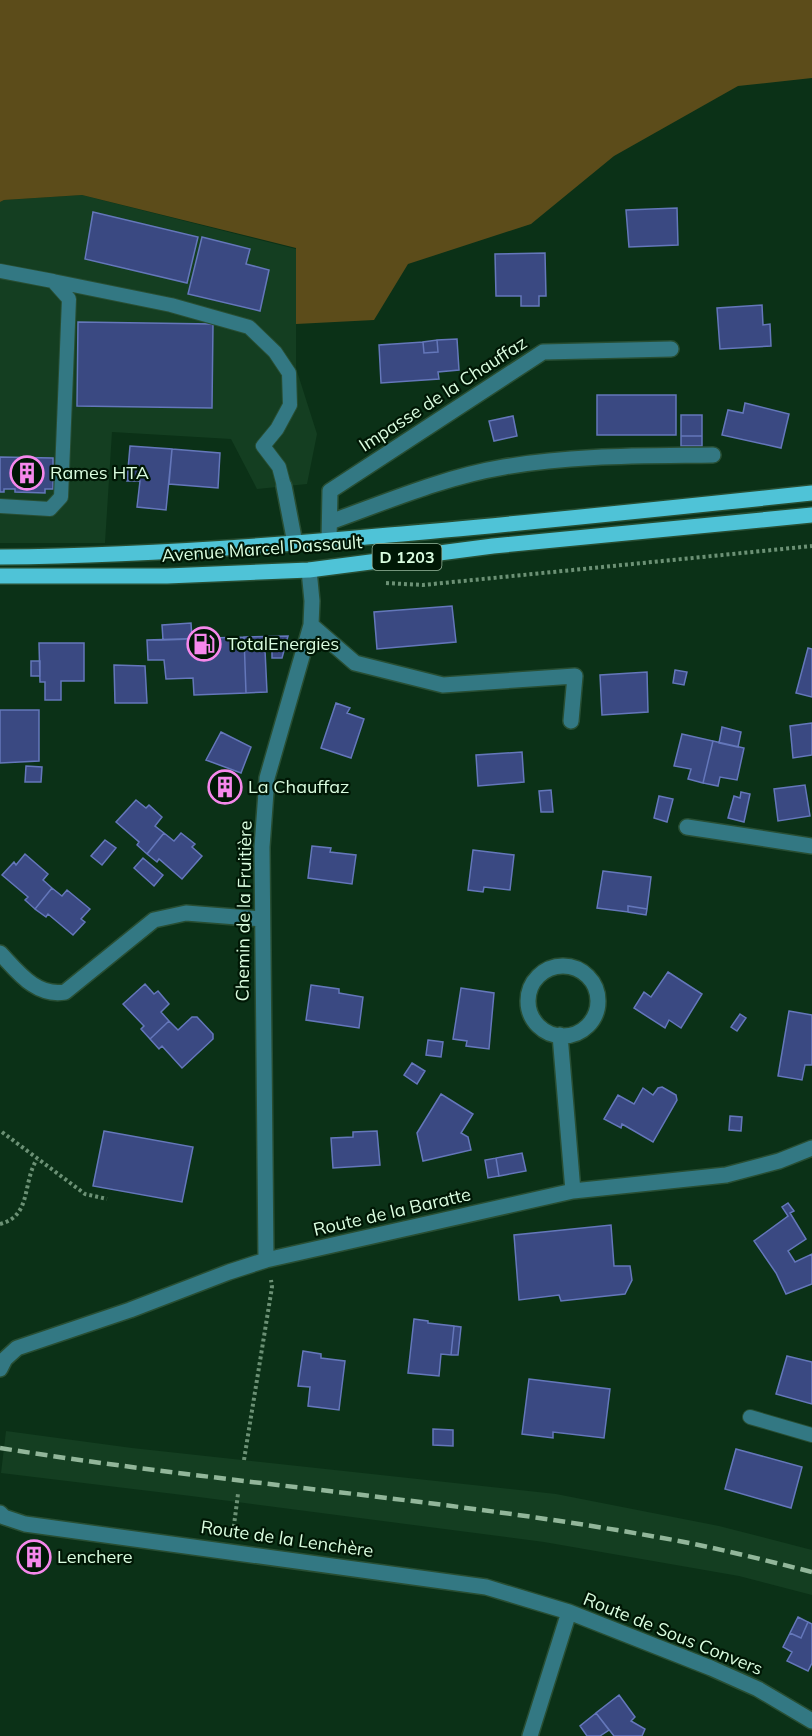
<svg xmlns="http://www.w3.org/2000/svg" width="812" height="1736" viewBox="0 0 812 1736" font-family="Mulish,sans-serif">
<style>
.built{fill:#143e21}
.green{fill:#5c4c1a}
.building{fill:#3a4982;stroke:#6477ba;stroke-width:1.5}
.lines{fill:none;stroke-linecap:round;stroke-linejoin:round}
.lane-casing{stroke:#284e33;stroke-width:16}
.street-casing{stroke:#284e33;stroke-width:18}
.primary-casing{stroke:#284e33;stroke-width:18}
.path{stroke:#6c9175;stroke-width:4;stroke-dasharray:3 3;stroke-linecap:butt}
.lane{stroke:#337883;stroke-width:14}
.street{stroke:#337883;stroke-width:15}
.primary{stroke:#4fc3d7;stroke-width:15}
.rail{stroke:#92b69a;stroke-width:4.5;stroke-dasharray:12 6;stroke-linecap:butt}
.labels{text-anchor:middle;stroke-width:4.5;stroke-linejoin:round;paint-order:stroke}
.shield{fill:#001705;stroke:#99b89e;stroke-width:1.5}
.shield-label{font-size:16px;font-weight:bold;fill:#dafde0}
.street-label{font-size:18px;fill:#dafde0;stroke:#001705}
.poi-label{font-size:18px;fill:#dafde0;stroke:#001705;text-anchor:start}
</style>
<rect width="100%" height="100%" fill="#0b3117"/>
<path class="built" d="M 82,195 L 296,249 L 296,368 L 317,434 L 307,484 L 257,489 L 231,439 L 112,432 L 105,543 L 0,543 L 0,202 L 4,200 Z
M 6,1431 L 132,1448 L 556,1494 L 719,1526 L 812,1550 L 812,1595 L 739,1576 L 544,1542 L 191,1496 L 1,1473 Z"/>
<path class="green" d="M 0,0 L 812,0 L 812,78 L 738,86 L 614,156 L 531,224 L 408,264 L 374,320 L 296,324 L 296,248 L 82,195 L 4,200 L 0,202 Z"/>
<path class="building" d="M 677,208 L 678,245 L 629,247 L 626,210 Z
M 93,212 L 198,237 L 187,283 L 85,259 Z
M 202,237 L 250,249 L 246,264 L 269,270 L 260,311 L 188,294 Z
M 545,253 L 546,296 L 539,296 L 539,306 L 521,306 L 521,296 L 496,296 L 495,254 Z
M 762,305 L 763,325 L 770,324 L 771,346 L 720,349 L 717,308 Z
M 78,322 L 213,324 L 212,408 L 77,406 Z
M 457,339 L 459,370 L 438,372 L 439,379 L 381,383 L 379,345 L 423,342 L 424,353 L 438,352 L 437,340 Z
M 437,340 L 438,352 L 424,353 L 423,342 Z
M 597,395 L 676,395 L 676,435 L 597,435 Z
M 745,403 L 789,414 L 781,448 L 722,435 L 728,410 L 743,413 Z
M 681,415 L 702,415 L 702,436 L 681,436 Z
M 513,416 L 517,436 L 494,441 L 489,421 Z
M 681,436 L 702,436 L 702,446 L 681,446 Z
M 130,446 L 172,449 L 166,510 L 137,507 L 140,481 L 127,481 Z
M 172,449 L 220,453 L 218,488 L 169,484 Z
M 0,457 L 53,458 L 53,489 L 45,489 L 45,493 L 15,492 L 15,489 L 4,489 L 4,492 L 0,492 Z
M 452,606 L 456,642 L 377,649 L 374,612 Z
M 191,623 L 192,639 L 163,640 L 162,625 Z
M 288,636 L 282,658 L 272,658 L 272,650 L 265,650 L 267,692 L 246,693 L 244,637 Z
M 244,637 L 246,693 L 194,695 L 193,678 L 166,679 L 164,660 L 148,660 L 147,640 Z
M 39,643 L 84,643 L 84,681 L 61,681 L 61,700 L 45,700 L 45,682 L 40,682 Z
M 808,648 L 812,649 L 812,697 L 796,693 Z
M 31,661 L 40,661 L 40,676 L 31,676 Z
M 114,665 L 145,666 L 147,703 L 115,703 Z
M 675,670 L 687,672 L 684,685 L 673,683 Z
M 647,672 L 648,712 L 602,715 L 600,675 Z
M 336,703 L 350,708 L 347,713 L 364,719 L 351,758 L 321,748 Z
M 0,710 L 39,710 L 39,761 L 0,763 Z
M 812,723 L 812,755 L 793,758 L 790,726 Z
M 722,727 L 741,732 L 738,747 L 719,743 Z
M 221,732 L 251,747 L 241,773 L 206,760 Z
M 682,734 L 713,741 L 703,783 L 688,779 L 691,769 L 674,766 Z
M 713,741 L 744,748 L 737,780 L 720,777 L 718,786 L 703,783 Z
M 522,752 L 524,782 L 478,786 L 476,755 Z
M 26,766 L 42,767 L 41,782 L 25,782 Z
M 214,779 L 237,781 L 237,794 L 213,792 Z
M 805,785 L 810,816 L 778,821 L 774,789 Z
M 551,790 L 553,812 L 541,812 L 539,791 Z
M 741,792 L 750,794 L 744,822 L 728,818 L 734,796 L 740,798 Z
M 659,796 L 673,799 L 667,822 L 654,818 Z
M 136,800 L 146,808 L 149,805 L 162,817 L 155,826 L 164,833 L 147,854 L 137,845 L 139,842 L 116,822 Z
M 164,833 L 174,841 L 181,833 L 195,844 L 192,847 L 202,856 L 182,879 L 159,859 L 157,862 L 147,854 Z
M 105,840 L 116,848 L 102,865 L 91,856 Z
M 312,846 L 331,848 L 330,852 L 356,855 L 352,884 L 308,878 Z
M 473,850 L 514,855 L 510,890 L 484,887 L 483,892 L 468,890 Z
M 25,854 L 48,874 L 43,880 L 52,888 L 35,909 L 25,900 L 28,897 L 2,875 L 14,862 L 16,865 Z
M 143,858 L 163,875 L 154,886 L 134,868 Z
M 603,871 L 651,877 L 647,909 L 628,906 L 628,912 L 597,908 Z
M 52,888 L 62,896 L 67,890 L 90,909 L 81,919 L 85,922 L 73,935 L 48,914 L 46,917 L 35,909 Z
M 628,906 L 647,909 L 646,915 L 628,912 Z
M 668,972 L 702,994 L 681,1028 L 669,1020 L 665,1028 L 634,1008 L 644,992 L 651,997 Z
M 145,984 L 154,994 L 158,991 L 169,1004 L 161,1012 L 169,1021 L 150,1039 L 141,1029 L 144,1026 L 123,1004 Z
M 311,985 L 339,989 L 339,993 L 363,997 L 359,1028 L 306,1020 Z
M 461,988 L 494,993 L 489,1049 L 466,1046 L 467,1041 L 453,1039 Z
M 789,1011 L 812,1015 L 812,1065 L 805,1065 L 802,1080 L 778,1076 Z
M 740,1014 L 746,1018 L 737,1031 L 731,1027 Z
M 192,1017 L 197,1017 L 213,1034 L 213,1039 L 182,1068 L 162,1046 L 159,1049 L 150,1039 L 169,1021 L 178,1030 Z
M 428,1040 L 443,1042 L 441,1057 L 426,1055 Z
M 412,1063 L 425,1071 L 417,1084 L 404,1075 Z
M 662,1087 L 676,1095 L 677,1100 L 653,1142 L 622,1124 L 621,1128 L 604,1119 L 618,1095 L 634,1104 L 643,1088 L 653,1095 L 658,1088 Z
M 441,1094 L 473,1114 L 461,1133 L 468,1137 L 471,1150 L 423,1161 L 417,1133 Z
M 730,1116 L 742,1117 L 741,1131 L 729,1130 Z
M 104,1131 L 193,1147 L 182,1202 L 93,1186 Z
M 377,1131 L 380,1165 L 333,1168 L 331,1138 L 353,1137 L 353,1132 Z
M 522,1153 L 526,1171 L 499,1176 L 496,1158 Z
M 496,1158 L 499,1176 L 488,1178 L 485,1160 Z
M 788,1203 L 794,1211 L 790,1213 L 806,1239 L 788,1251 L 795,1262 L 812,1254 L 812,1284 L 786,1294 L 776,1273 L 754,1241 L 788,1216 L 782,1207 Z
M 611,1225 L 614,1266 L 630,1266 L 632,1280 L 625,1294 L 561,1301 L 559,1295 L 519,1300 L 514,1235 Z
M 414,1319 L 428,1321 L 428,1323 L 454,1326 L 451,1355 L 441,1354 L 439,1376 L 408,1373 Z
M 454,1326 L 461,1327 L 458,1355 L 451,1355 Z
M 303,1351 L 321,1354 L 321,1358 L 345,1361 L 339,1410 L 308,1406 L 310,1387 L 298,1386 Z
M 787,1356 L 812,1362 L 812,1404 L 776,1394 Z
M 529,1379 L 610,1389 L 604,1438 L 553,1432 L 553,1438 L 522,1434 Z
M 433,1429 L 453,1430 L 453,1446 L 433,1445 Z
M 736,1449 L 802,1467 L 791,1508 L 725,1489 Z
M 26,1552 L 42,1554 L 41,1563 L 25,1561 Z
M 798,1617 L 808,1622 L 801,1638 L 790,1633 Z
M 808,1622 L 812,1624 L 812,1663 L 808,1671 L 787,1661 L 792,1652 L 783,1647 L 790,1633 L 801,1638 Z
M 619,1695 L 635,1717 L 631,1721 L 645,1729 L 642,1736 L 614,1736 L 596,1713 Z
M 596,1713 L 609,1730 L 600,1736 L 587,1736 L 580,1726 Z"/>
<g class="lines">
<g class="lane-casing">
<path id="lane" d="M 0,271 L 53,281 L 69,299 L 61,497 L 50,509 L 0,506
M 53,281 L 171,305 L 249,327 L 275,352 L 289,373 L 290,405 L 277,429 L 263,446 L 279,467 L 284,486
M 750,1417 L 812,1435"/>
</g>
<g class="street-casing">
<path id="street" d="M 284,486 L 295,543
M 330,522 C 386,502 444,477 504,467 C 573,455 642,456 713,455
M 329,541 L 330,491 L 543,352 L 671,349
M 311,625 L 355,663 L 443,685 L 575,676 L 571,721
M 687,827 L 812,846
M 0,953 C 18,972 36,997 65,992 L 154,920 L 186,913 L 261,919
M528 1001a35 35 0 1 1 70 0a35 35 0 1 1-70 0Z
M 560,1035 L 573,1191
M 266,1260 L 262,847 L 267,778 L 311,625 L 312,601 L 309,570
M 0,1369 L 5,1359 L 17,1348 L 130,1310 L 229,1272 L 266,1260 L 573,1191 L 726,1175 L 779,1161 L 812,1148
M 0,1513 L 4,1517 L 25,1524 L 486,1587 L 569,1612 L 711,1668 L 758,1689 L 812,1721
M 530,1736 L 569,1612"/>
</g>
<g class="primary-casing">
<path id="primary" d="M 0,557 C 130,556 259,547 389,535 C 530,523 671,508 812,493
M 0,576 L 167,576 L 309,570 L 493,546 L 812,515"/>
</g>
<path class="path" d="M 386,583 L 423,585 L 812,546
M 2,1132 L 85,1194 L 107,1199
M 0,1224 C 32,1216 22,1183 37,1159
M 244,1460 L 272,1287 L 271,1280
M 233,1533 L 238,1494"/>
<use href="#lane" class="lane"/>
<use href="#street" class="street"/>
<use href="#primary" class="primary"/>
<path class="rail" d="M 0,1448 C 218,1483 440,1498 657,1537 C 709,1546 761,1559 812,1572"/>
</g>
<defs>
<g id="building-ring" transform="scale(1.725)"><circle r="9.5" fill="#001705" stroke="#f688ec" stroke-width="1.5"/><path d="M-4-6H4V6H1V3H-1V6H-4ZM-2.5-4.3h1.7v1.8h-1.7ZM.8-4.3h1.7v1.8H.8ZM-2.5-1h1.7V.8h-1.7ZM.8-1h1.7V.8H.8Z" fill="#f688ec"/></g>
<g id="fuel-ring" transform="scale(1.725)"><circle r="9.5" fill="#001705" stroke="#f688ec" stroke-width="1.5"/><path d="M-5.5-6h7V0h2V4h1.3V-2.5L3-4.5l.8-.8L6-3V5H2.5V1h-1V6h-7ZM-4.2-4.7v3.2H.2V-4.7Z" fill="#f688ec"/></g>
</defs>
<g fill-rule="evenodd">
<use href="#building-ring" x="27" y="473"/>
<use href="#fuel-ring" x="204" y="644"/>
<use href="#building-ring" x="225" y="787"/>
<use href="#building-ring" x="34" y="1557"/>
</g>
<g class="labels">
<rect class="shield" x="372.5" y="544" width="69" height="26" rx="4.5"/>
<g class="shield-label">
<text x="407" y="563">D 1203</text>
</g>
<g class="street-label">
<text transform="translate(443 394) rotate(-33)" y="6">Impasse de la Chauffaz</text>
<text transform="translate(262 549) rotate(-4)" y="6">Avenue Marcel Dassault</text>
<text transform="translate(244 911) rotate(-89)" y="6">Chemin de la Fruitière</text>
<text transform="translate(392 1212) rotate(-13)" y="6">Route de la Baratte</text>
<text transform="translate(287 1539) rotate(8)" y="6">Route de la Lenchère</text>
<text transform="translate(673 1634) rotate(22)" y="6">Route de Sous Convers</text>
</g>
<g class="poi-label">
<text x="50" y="479">Rames HTA</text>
<text x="227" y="650">TotalEnergies</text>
<text x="248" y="793">La Chauffaz</text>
<text x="57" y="1563">Lenchere</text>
</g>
</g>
</svg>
